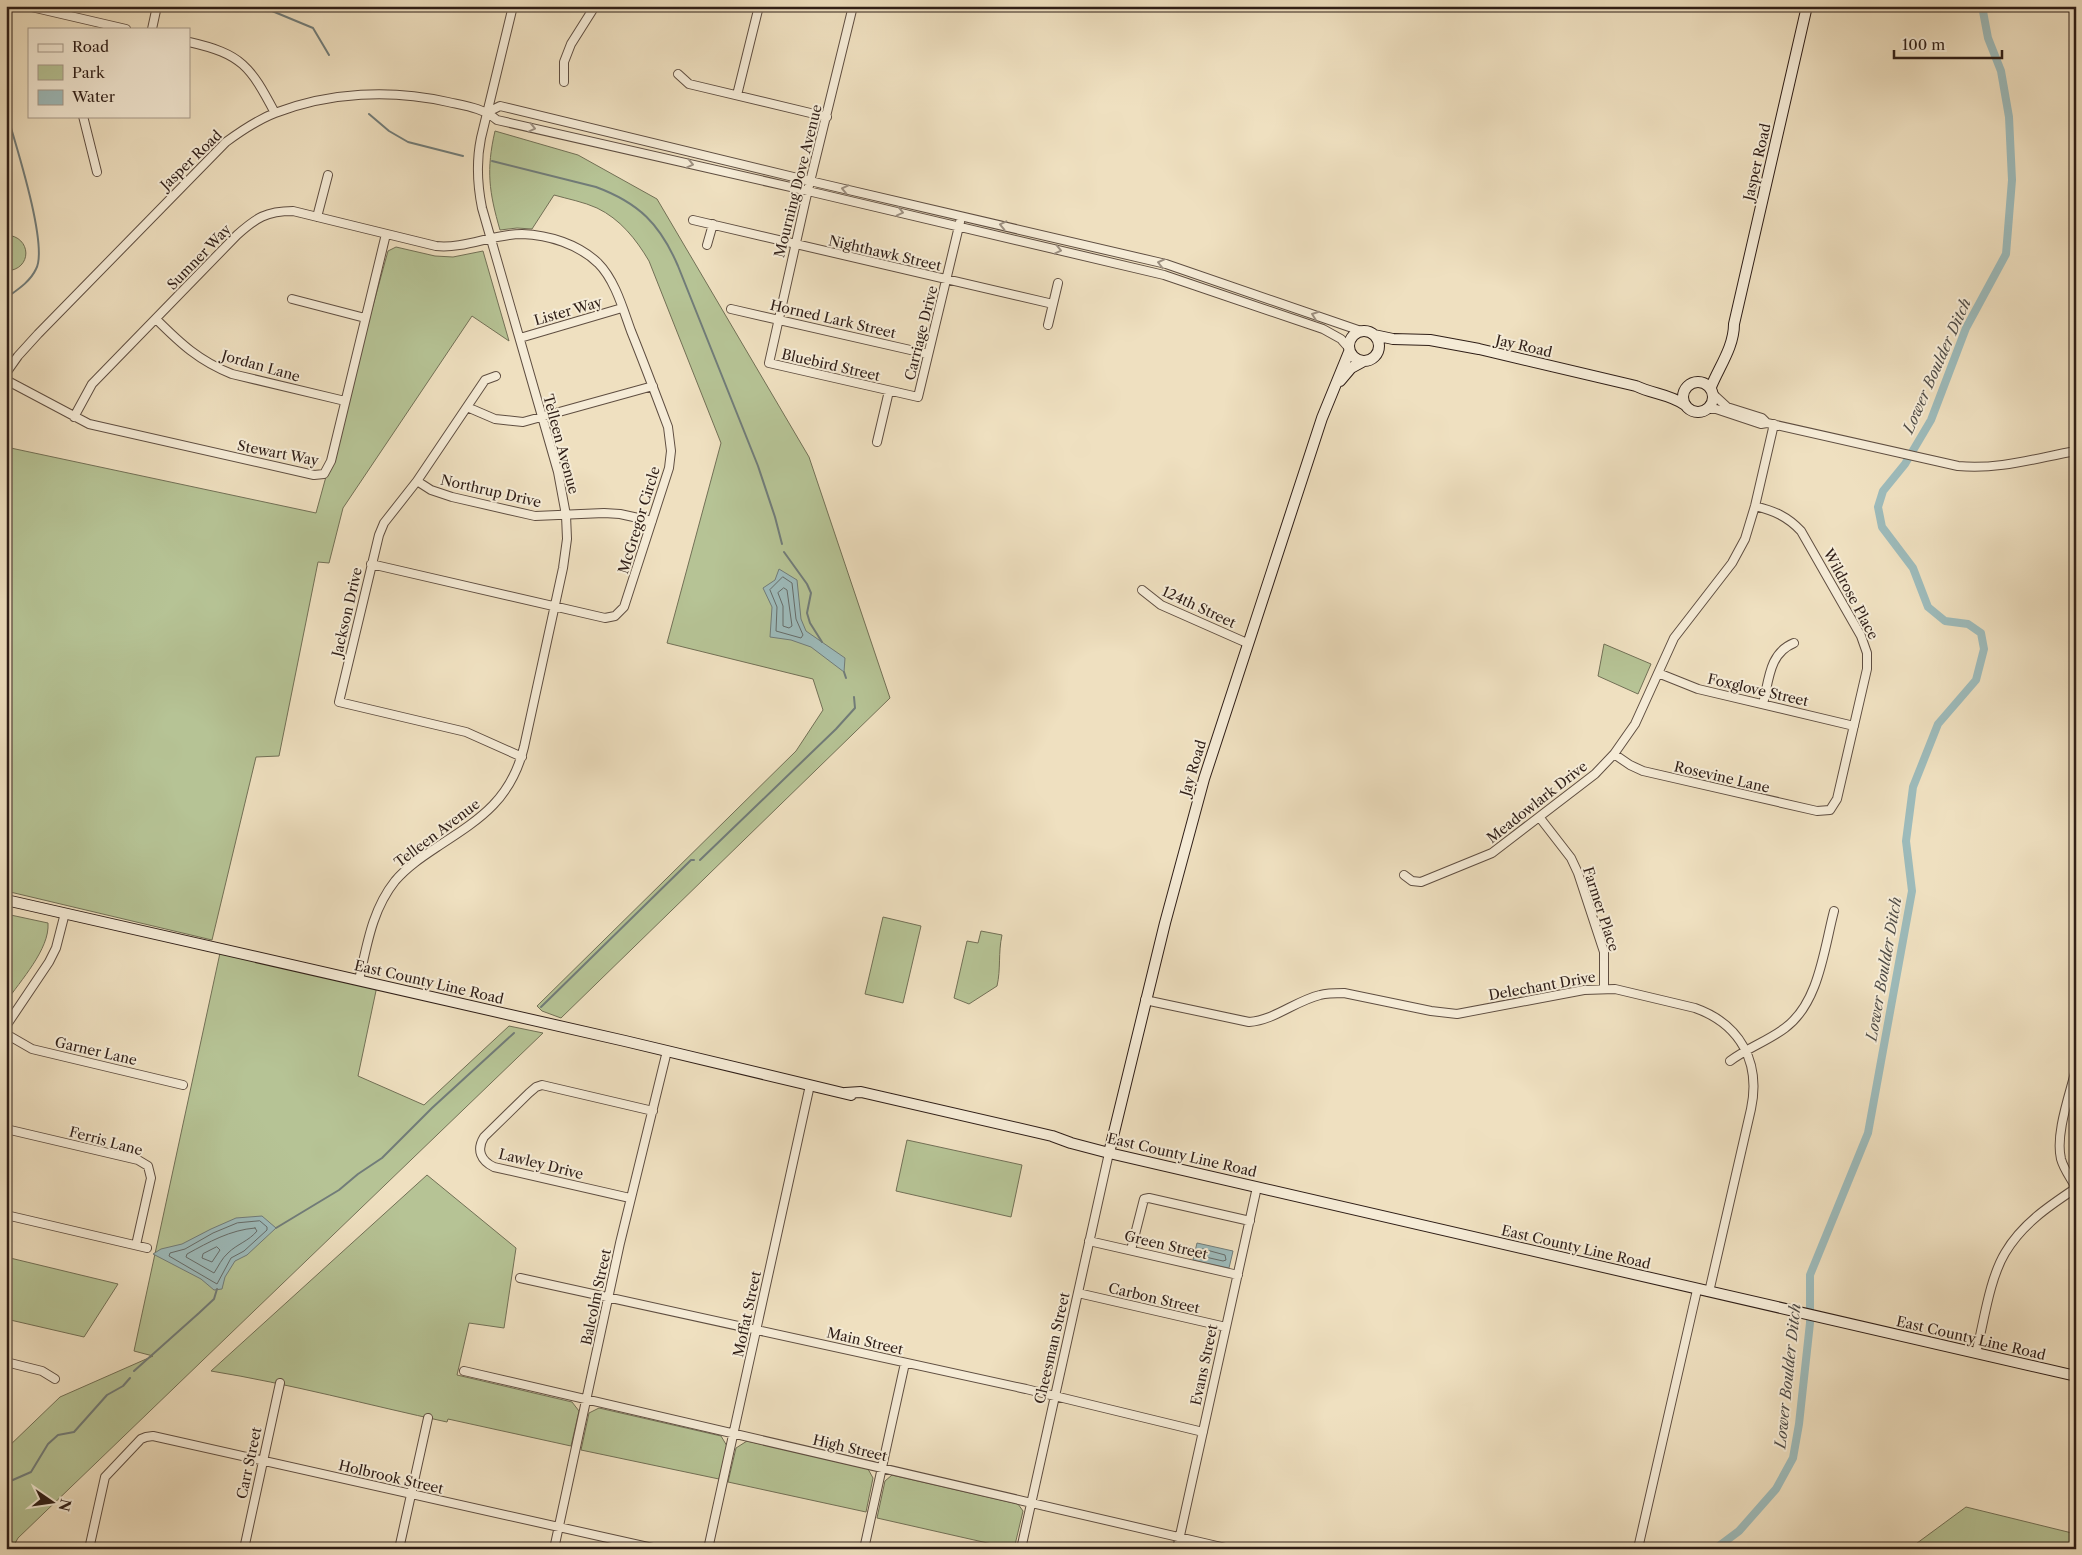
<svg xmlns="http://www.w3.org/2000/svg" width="2082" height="1555" viewBox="0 0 2082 1555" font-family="'Libre Caslon Text',serif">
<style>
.green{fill:#b6c395;stroke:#727056}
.water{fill:#9dbbbb;stroke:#717c79}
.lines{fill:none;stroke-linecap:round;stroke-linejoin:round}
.shore{stroke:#666c69;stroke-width:1}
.stream{stroke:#717c79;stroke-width:2}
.canal{stroke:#9dbbbb;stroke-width:8}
.street-casing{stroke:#5f4e41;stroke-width:10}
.secondary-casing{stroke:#2f1e17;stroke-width:12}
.street{stroke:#f5ebd6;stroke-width:8}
.secondary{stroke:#f5ebd6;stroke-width:10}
.oneway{stroke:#9c8f80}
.labels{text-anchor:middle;stroke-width:4;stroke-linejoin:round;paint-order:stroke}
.street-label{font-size:14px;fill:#2f1e17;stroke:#f5ebd6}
.water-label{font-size:15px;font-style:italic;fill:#504d48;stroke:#f5ebd6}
</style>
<rect width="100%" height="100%" fill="#efe0c0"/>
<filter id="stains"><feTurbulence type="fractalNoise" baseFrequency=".004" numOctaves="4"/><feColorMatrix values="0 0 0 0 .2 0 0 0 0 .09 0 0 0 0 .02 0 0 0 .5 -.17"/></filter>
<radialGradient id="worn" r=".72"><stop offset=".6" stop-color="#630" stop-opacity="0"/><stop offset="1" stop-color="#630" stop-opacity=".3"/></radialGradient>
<path class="green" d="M 495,131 L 578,155 L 657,199 L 809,457 L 890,698 L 561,1018 L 542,1011 L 537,1006 L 796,751 L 823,710 L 813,679 L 667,643 L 721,443 L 649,261 C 636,239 620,219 597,208 C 584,202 568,199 554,195 L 532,229 L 517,228 L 500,230 C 489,192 486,170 495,131 Z
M 6,235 C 32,236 33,270 6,271 Z
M 396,247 L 435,256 L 453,257 L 483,251 L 509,341 L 472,316 L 343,508 L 329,563 L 318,562 L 279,756 L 256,757 L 212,940 L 6,891 L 6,447 L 316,513 L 388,251 Z
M 1604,644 L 1651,664 L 1638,694 L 1598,676 Z
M 6,914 L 48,923 C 50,949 20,981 6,1002 Z
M 883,917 L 921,926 L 903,1003 L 865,994 Z
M 981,931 L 1002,935 C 998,953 1001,969 997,986 L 969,1004 L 954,998 L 967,941 L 978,943 Z
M 220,953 L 377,986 L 358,1076 L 424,1105 L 509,1026 L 543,1033 L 18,1538 L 12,1549 L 6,1549 L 6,1449 L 60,1397 L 153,1356 L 134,1351 Z
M 907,1140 L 1022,1165 L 1011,1217 L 896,1191 Z
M 427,1175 L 516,1248 L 504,1328 L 469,1323 L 457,1375 L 572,1402 L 579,1411 L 571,1446 L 448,1419 L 447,1422 C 368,1405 291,1384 211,1371 Z
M 6,1257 L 118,1284 L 84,1337 L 6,1319 Z
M 599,1408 L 721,1436 L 727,1446 L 719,1479 L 581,1450 L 589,1413 Z
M 747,1441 L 868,1469 L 873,1478 L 866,1512 L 728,1482 L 736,1448 Z
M 892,1475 L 1018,1504 L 1023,1511 L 1014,1549 L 877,1518 L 885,1481 Z
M 1966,1507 L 2076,1534 L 2076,1549 L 1909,1549 Z"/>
<path class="water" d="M 779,569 L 797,580 L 801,619 L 806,631 L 845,658 L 844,672 L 811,647 L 791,640 L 770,637 L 772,607 L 763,588 L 775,580 Z
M 262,1216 L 276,1228 L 247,1255 L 235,1261 L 225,1277 L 222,1289 L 214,1290 L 201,1279 L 153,1254 L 161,1249 L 182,1244 L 211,1229 L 236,1218 Z
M 1197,1243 L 1233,1251 L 1229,1268 L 1193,1260 Z"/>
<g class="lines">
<path class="shore" d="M 783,577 L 792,583 L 796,619 L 803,635 L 801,638 L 776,631 L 777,607 L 770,590 Z
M 784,588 L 787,590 L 792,626 L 789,628 L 783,626 L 783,606 L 778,593 Z
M 260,1221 L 267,1227 L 267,1230 L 244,1251 L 231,1258 L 217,1284 L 169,1256 L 170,1253 L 185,1249 L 213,1233 L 237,1223 Z
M 255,1228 L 257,1231 C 249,1241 237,1244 228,1253 C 222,1258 218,1267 214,1273 L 186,1257 L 187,1254 C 209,1242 230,1230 255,1228 Z
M 217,1247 L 220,1250 L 212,1262 L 202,1258 L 203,1254 Z
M 1203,1249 L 1225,1255 L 1226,1260 L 1223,1261 L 1201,1256 L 1200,1251 Z"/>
<path class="stream" d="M 260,6 L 313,28 L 329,55
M 6,111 C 14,139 49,246 36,269 C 30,282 17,290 6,298
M 369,114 L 389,131 L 408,142 L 463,156
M 492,161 L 596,187 C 639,203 660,224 678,266 L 758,466 L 775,517 L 782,544
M 784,552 L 807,584 L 811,593 L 807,613 L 810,623 L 822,642
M 844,672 L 846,678
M 700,860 L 836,729 L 855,708 L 854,697
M 541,1007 L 691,860 L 694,860
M 276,1228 L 339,1190 L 358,1174 L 382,1158 L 432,1108 L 514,1033
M 134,1371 L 199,1313 L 214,1299 L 217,1289
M 6,1483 L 31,1472 L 48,1444 L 58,1435 L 74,1432 L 107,1395 L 123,1386 L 130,1378"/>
<path class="canal" d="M 1715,1549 L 1739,1531 L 1776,1489 L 1793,1458 L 1799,1424 L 1810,1323 L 1810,1275 L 1868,1133 L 1912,891 L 1906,841 L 1913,787 L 1938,724 L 1976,680 L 1984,649 L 1981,633 L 1968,624 L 1945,621 L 1928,607 L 1913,568 L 1882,527 L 1878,507 L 1883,491 L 1905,464 L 1931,420 L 1966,328 L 2006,254 L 2012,180 L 2009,117 L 2001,71 L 1988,38 L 1982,6"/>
<g class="street-casing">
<path id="street" d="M 27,6 L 126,29
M 853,6 L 806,198 L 769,363 L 918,397 L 960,222
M 152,29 L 157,6
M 189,42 C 242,54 250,66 275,113
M 678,74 L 689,84 L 827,117
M 564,82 L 564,62 L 571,44 L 595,6
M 737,95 L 759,6
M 488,112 L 500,106 L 810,181 L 1166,264 L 1361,331
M 83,116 L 97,172
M 317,217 L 328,175
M 693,220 L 1053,304
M 707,245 L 713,224
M 292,299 L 365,318
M 731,309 L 928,354
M 156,319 C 180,343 199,361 232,374 L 345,401
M 1048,325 L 1058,283
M 520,338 L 622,308
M 6,373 L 18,356 L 38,334 L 226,142 C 241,131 257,120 275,113 C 330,92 391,89 448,102 C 466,106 483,108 497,120 L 808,191 L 1164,275 L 1323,329 L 1341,339 L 1348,347
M 496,376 L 485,380 L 417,481 L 384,523 L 379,535 L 339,702 L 466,732 L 522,757
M 6,380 L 89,424 L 314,475 L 324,474 L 331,461 L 386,234
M 1714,395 L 1727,407 L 1762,418 L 1767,423
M 467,407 L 495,419 L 523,422 L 653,386
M 1708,409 L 1716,409 L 1761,424 L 1767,423 L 1958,466 C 1999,470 2036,458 2076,451
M 74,417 L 92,384 L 237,235 C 256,218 266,211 293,211 L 436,246 C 465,249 492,234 522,234 C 549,235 578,244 598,263 C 615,280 623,309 631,331 C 644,363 656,395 668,427 L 671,451 L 669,468 L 624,607 L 615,616 L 605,618 L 371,564
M 877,442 L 889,391
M 417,481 L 431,490 L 452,497 L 535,516 L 604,513 L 620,514 L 652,521
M 1142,590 L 1161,605 L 1247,643
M 1658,673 L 1698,689 L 1854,726
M 1763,704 C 1769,680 1769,653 1794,643
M 1614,754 L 1630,765 L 1643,771 L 1817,811 L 1830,810 L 1837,799 L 1867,669 L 1867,653 L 1861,636 L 1801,531 C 1787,516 1774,511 1755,506
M 1540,818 L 1571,858 L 1578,873 L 1604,952 L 1604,988
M 1404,875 L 1412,881 L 1421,882 L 1492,853 L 1595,774 L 1614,754 L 1635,724 L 1674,638 L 1732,563 L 1745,539 L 1755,506 L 1774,424
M 359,980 C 367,945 372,910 395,881 C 407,867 422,857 437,847 C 480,819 511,800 524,747 L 563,568 L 567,539 L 566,515 L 558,472 L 482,208 C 477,183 476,162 481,138 L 513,6
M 1145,1000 L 1249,1022 C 1275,1020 1295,1001 1320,995 C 1327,993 1336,993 1344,993 L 1431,1011 L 1457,1014 L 1584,990 L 1615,989 L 1695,1008 C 1740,1024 1761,1062 1751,1109 L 1709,1292
M 6,1026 L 49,962 L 56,948 L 65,913
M 6,1034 L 32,1049 L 183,1085
M 1730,1061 C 1747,1048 1768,1041 1785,1028 C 1819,1003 1824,949 1834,911
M 2076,1069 C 2070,1094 2055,1134 2061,1159 C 2064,1170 2071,1178 2076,1188
M 6,1129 L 138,1160 L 148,1166 L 151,1178 L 136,1245
M 630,1198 L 494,1167 C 481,1161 476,1150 484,1137 L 529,1093 L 536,1087 L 542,1085 L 653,1111
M 6,1215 L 147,1248
M 1089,1241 L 1238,1275
M 1131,1250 L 1144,1199 L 1149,1198 L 1250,1221
M 520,1278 L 1026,1389 L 1203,1432
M 1078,1293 L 1226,1327
M 1976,1353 C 1984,1322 1989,1280 2005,1253 C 2022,1224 2049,1206 2076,1188
M 6,1362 L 42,1371 L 55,1379
M 464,1371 L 1230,1549
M 1639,1544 L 1697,1290
M 89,1549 L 105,1477 L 141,1439 L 146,1437 L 153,1436 L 657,1549
M 244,1549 L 280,1383
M 399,1549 L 428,1418
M 554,1549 L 620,1243 L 667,1051
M 708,1549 L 810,1085
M 864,1549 L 905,1363
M 1021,1549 L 1109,1153
M 1177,1549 L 1257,1187"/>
</g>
<g class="secondary-casing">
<path id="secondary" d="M1349 346a15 15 0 1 1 30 0a15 15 0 1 1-30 0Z
M 1374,335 L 1393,339 L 1430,340 L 1479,349 L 1636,386 C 1652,394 1670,394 1685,405
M 1340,381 L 1351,368 L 1362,362
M1683 397a15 15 0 1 1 30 0a15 15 0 1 1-30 0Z
M 1711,387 C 1719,367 1734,347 1734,324 L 1807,6
M 6,900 L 625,1041 L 851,1095
M 845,1093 L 861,1092 L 1052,1136 L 1071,1143 L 1109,1153 L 2076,1376
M 1109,1153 L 1165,923 L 1204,779 L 1322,418 L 1349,352"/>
</g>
<use href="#street" class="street"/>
<use href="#secondary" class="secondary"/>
</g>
<defs><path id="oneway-chevron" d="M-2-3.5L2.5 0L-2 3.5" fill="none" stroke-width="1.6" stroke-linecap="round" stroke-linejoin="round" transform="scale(1.25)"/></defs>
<g class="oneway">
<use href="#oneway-chevron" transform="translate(532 128) rotate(13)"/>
<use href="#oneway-chevron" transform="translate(690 164) rotate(13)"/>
<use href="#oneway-chevron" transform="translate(845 189) rotate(-167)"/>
<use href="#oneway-chevron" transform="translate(900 212) rotate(13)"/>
<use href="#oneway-chevron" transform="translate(1003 225) rotate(-167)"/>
<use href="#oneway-chevron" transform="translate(1058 250) rotate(13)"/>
<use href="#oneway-chevron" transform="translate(1161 263) rotate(-166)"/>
<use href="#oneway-chevron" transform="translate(1315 315) rotate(-160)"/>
</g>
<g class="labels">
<g class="street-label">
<text transform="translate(191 160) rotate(-44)" y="5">Jasper Road</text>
<text transform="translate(1757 162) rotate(-77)" y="5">Jasper Road</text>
<text transform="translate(798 181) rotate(-76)" y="5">Mourning Dove Avenue</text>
<text transform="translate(885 253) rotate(13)" y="5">Nighthawk Street</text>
<text transform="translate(199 257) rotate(-46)" y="5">Sumner Way</text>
<text transform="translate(568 311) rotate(-16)" y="5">Lister Way</text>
<text transform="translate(833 319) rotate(13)" y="5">Horned Lark Street</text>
<text transform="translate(921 333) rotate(-76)" y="5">Carriage Drive</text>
<text transform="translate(1524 346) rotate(13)" y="5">Jay Road</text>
<text transform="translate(831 365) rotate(13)" y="5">Bluebird Street</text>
<text transform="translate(261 366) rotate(16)" y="5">Jordan Lane</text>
<text transform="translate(561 444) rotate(75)" y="5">Telleen Avenue</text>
<text transform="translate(278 453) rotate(11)" y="5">Stewart Way</text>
<text transform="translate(491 491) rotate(13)" y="5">Northrup Drive</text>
<text transform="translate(639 520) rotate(-73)" y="5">McGregor Circle</text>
<text transform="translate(1851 594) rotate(62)" y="5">Wildrose Place</text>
<text transform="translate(1199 607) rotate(25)" y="5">124th Street</text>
<text transform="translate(347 612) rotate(-77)" y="5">Jackson Drive</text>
<text transform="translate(1758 690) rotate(13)" y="5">Foxglove Street</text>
<text transform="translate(1193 768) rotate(-73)" y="5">Jay Road</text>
<text transform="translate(1722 777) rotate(13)" y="5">Rosevine Lane</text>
<text transform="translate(1537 802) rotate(-38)" y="5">Meadowlark Drive</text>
<text transform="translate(437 833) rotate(-37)" y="5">Telleen Avenue</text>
<text transform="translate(1601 909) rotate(72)" y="5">Farmer Place</text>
<text transform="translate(429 982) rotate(13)" y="5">East County Line Road</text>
<text transform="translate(1542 986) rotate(-10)" y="5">Delechant Drive</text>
<text transform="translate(96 1051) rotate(13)" y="5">Garner Lane</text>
<text transform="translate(106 1141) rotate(15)" y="5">Ferris Lane</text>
<text transform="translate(1182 1155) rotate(13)" y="5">East County Line Road</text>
<text transform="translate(541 1164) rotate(14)" y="5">Lawley Drive</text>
<text transform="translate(1166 1245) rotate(13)" y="5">Green Street</text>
<text transform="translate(1576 1247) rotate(13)" y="5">East County Line Road</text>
<text transform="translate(596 1297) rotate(-78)" y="5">Balcolm Street</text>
<text transform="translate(1154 1298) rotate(13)" y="5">Carbon Street</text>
<text transform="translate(747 1314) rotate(-78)" y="5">Moffat Street</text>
<text transform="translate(1971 1338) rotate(13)" y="5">East County Line Road</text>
<text transform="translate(865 1341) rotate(13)" y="5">Main Street</text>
<text transform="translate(1052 1348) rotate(-77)" y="5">Cheesman Street</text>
<text transform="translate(1204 1365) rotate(-78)" y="5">Evans Street</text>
<text transform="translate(850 1448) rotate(13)" y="5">High Street</text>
<text transform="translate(249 1463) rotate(-78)" y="5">Carr Street</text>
<text transform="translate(391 1477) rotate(13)" y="5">Holbrook Street</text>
</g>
<g class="water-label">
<text transform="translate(1937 366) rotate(-66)" y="5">Lower Boulder Ditch</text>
<text transform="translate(1884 969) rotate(-80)" y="5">Lower Boulder Ditch</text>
<text transform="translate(1788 1376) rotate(-84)" y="5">Lower Boulder Ditch</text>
</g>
</g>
<rect width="2082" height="1555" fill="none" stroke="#efe0c0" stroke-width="25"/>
<rect x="8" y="8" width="2067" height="1540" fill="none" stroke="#2f1e17" stroke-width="2.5"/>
<rect x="12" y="12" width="2057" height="1530" fill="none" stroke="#2f1e17"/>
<rect x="28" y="28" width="162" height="90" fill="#f5ebd6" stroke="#a6998a"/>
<rect x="38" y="44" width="25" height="8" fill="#f5ebd6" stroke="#a6998a"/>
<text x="72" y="52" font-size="15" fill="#2f1e17">Road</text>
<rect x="38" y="65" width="25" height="15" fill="#b6c395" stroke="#a6998a"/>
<text x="72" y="78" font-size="15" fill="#2f1e17">Park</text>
<rect x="38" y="90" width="25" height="15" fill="#9dbbbb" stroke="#a6998a"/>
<text x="72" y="102" font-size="15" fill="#2f1e17">Water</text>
<g transform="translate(52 1502) rotate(103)" stroke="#f5ebd6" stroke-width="4" paint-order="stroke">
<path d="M0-4L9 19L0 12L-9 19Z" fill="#2f1e17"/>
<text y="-8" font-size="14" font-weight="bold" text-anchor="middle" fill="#2f1e17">N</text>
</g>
<path d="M1894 50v8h108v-8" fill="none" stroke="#2f1e17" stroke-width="2.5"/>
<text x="1902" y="50" font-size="15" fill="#2f1e17" stroke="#f5ebd6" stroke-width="4" paint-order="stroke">100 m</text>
<rect width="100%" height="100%" filter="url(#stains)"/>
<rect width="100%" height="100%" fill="url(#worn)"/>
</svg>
